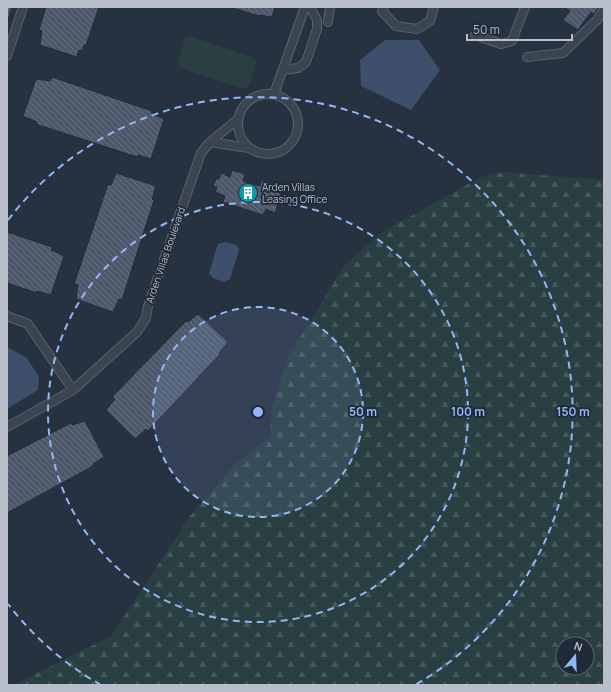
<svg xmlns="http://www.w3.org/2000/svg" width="611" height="692" viewBox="0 0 611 692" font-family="Manrope,sans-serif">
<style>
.grass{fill:#293f42}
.forest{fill:url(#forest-firs);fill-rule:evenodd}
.water{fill:#3d4f6a}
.building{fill:url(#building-back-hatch);stroke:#222b39}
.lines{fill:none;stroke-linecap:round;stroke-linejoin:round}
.service-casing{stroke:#59626e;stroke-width:10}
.service{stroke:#3b4451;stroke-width:8}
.ring{fill:none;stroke:#91b7f7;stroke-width:2;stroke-dasharray:7 5}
.labels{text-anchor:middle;stroke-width:3.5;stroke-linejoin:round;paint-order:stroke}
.poi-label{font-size:10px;fill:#b8bfcb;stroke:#202937;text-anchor:start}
.street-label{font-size:10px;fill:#b8bfcb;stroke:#202937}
.centre{fill:#91b7f7;stroke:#202937;stroke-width:2}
.ring-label{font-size:12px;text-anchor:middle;font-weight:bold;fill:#91b7f7;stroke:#202937;stroke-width:3.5;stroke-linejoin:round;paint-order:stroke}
</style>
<defs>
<pattern id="forest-firs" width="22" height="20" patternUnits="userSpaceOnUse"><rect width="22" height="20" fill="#293f42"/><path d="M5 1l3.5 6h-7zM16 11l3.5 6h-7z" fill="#46595c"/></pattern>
<pattern id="building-back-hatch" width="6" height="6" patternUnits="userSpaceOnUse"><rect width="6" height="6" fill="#4d596a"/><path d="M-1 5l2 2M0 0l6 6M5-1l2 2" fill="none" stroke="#656f7e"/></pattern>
</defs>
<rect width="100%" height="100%" fill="#273241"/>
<path class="grass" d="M 190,36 L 255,58 L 256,63 L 249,86 L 244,89 L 180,68 L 178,63 L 185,38 Z"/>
<path class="forest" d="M 503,172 L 604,180 L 604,685 L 13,685 L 111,636 L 190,516 L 235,464 L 270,437 L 272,407 L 288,357 L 345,264 L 384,231 L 481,177 ZM 563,644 L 587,644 L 587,668 L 563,668 Z"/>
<path class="water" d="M 385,40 L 419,40 L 440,70 L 411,110 L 361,86 L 360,60 Z
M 225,242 L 237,245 L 239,250 L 230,279 L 224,282 L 213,278 L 209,273 L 218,244 Z
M 7,347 L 27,358 L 39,377 L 38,390 L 7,409 Z"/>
<path class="building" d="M 7,7 L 12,7 L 7,23 Z
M 46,7 L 99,7 L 86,45 L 84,45 L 82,51 L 79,50 L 77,57 L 40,45 L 42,31 L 39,30 Z
M 230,7 L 275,7 L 272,17 L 259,15 L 259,16 Z
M 567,7 L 599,7 L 594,14 L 591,12 L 578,30 L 563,20 L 570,11 L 566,8 Z
M 52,77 L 152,111 L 152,114 L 164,119 L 151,159 L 138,155 L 137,157 L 36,124 L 37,122 L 23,116 L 36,79 L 50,81 Z
M 232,170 L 245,174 L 243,181 L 260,186 L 262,180 L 274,184 L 272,190 L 281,194 L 275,213 L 266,209 L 263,215 L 223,202 L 225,196 L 215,192 L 217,187 L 213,186 L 216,179 L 219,179 L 221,173 L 230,177 Z
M 116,173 L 156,186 L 152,199 L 154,200 L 122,300 L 119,299 L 113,312 L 76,299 L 78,285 L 74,284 L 108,184 L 111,185 Z
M 7,232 L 52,247 L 51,250 L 64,256 L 51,295 L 37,291 L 37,293 L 7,283 Z
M 198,314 L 228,342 L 219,353 L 220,354 L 148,431 L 146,429 L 135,439 L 106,410 L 115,399 L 112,397 L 186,321 L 188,322 Z
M 85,421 L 104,457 L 93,464 L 93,466 L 7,513 L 7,456 L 71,423 L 72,425 Z"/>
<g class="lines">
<g class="service-casing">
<path id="service" d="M 384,7 L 382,11 L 396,26 L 417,29 L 430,21 L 434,7
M 328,22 L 330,7
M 475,35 L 501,44 L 512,41 L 525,7
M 7,56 L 23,7
M 527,57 L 563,53 L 597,20 L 604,10
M 283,70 L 298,68 L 306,62 L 317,29 L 317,20 L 310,7
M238 124a30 30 0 1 1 60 0a30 30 0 1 1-60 0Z
M 274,94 L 305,7
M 210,142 L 249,148
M 7,316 L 28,324 L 73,390
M 7,427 L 73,390 L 137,332 L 146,318 L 148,306 L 201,153 L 210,142 L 238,119"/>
</g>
<use href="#service" class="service"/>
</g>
<circle cx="258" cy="412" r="105" fill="#91b7f7" fill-opacity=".12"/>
<g class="ring">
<circle cx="258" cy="412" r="105"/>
<circle cx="258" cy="412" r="210"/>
<path d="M101 685A315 315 0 0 1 8 604M8 220A315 315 0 1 1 415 685"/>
</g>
<defs>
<g id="building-disc" transform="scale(1)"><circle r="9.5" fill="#0f9aa8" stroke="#202937"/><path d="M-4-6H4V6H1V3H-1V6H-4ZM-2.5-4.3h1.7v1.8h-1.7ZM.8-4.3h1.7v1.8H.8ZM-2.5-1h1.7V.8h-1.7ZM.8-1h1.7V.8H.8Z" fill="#fff"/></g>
</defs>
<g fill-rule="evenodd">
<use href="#building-disc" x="248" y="193"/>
</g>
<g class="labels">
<g class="poi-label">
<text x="262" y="191">Arden Villas<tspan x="262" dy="12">Leasing Office</tspan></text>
</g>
<g class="street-label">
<text transform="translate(165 255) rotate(-71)" y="4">Arden Villas Boulevard</text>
</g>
</g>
<circle cx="258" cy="412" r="6" class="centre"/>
<g class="ring-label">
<text x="363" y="416">50 m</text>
<text x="468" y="416">100 m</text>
<text x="573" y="416">150 m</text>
</g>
<rect width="611" height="692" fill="none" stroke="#b8bfcb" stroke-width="16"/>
<g transform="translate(575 656) rotate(19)"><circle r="19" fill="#202937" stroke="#5d6572"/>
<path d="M0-3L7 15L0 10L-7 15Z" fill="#91b7f7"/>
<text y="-6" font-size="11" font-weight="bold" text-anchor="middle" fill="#b8bfcb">N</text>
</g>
<path d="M467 34v6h105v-6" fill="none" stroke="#b8bfcb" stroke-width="2"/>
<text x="473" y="34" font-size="12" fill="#b8bfcb" stroke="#202937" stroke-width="3" paint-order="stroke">50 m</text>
</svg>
